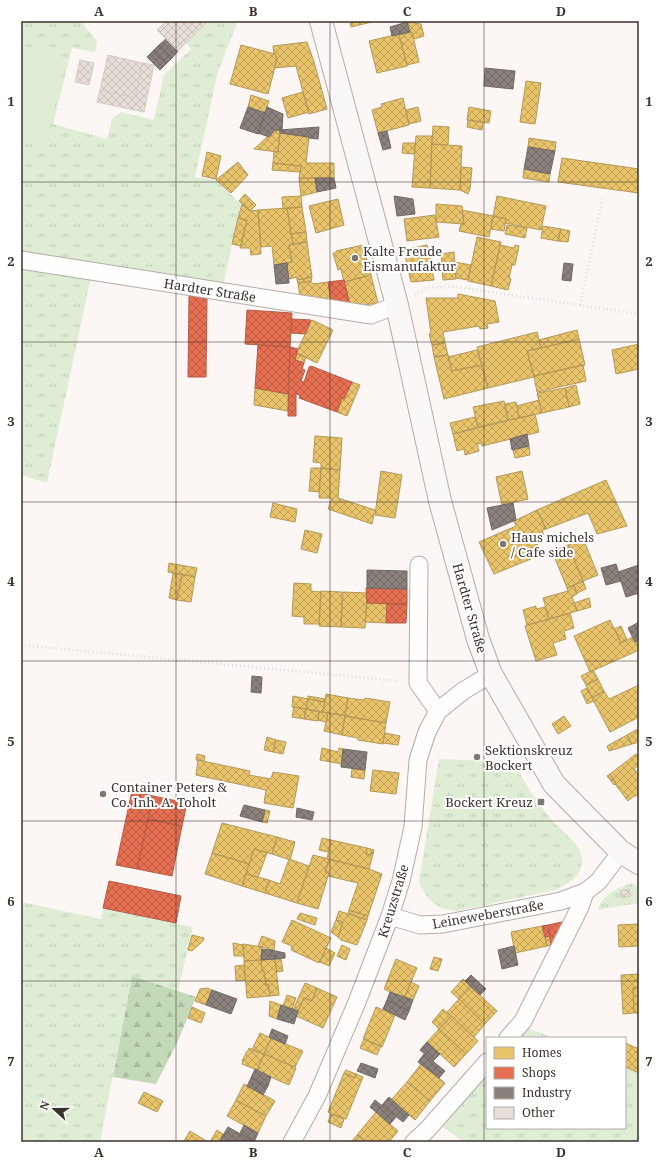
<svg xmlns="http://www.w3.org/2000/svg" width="660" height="1163" viewBox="0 0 660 1163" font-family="'Noto Serif',serif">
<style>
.grass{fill:url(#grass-tufts)}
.forest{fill:url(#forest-firs)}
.green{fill:#deedd4}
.homes{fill:url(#homes-cross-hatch);stroke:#b59858}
.shops{fill:url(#shops-cross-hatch);stroke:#b35d46}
.industry{fill:url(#industry-cross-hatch);stroke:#726965}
.building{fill:url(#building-cross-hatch);stroke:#d1ccc7}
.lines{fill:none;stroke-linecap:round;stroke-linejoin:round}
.minor-casing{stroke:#b3acaa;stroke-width:19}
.secondary-casing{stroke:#b3acaa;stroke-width:24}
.path{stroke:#dddcdb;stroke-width:2.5;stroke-dasharray:1 3;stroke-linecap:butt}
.minor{stroke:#fffefd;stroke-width:17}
.secondary{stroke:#faf7f7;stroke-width:22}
.grid{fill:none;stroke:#3b322e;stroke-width:1;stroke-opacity:0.55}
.poi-dot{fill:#7f7773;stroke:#fff;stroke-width:1.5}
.labels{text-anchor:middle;stroke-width:4;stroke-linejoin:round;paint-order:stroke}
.poi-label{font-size:13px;fill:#3b322e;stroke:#fff;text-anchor:start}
.street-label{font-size:13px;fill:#3b322e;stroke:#fff}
.neatline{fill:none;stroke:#3b322e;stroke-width:1.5}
.grid-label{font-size:13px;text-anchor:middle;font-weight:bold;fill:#3b322e}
</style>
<defs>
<pattern id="grass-tufts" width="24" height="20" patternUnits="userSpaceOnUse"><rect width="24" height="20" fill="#deedd4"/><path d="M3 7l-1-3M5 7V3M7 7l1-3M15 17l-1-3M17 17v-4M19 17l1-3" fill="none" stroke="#bfccb6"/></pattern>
<pattern id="forest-firs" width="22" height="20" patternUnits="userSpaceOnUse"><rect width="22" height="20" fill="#c3d9b8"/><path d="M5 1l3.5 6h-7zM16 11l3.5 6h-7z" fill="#a8bb9e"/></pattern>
<pattern id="homes-cross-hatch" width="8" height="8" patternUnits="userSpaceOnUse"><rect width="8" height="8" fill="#e9c46a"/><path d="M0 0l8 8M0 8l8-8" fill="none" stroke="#bea058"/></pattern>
<pattern id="shops-cross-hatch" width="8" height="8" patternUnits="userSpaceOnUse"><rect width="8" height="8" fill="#e76f51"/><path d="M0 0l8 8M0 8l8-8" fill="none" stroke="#bc5c44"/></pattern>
<pattern id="industry-cross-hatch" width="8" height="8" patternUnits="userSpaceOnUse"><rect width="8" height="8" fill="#8a817c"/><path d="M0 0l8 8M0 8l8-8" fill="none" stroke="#726a66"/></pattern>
<pattern id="building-cross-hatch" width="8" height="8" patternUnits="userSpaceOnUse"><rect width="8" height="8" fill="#e7dfd7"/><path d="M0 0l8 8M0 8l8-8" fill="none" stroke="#c7c0b9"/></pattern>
</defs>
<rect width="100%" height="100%" fill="#fcf6f4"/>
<path class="grass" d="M 21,21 L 80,21 L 97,41 L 95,52 L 72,48 L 53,124 L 107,139 L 112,119 L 121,112 L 154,120 L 164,75 L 191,49 L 186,43 L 208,21 L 238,21 L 218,71 L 195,177 L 216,180 L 241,204 L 223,286 L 21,255 Z
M 21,266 L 91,277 L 47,483 L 21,475 Z
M 439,759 L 515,762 C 522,781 538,803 551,819 C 557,826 578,844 580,851 C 587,871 573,883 555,890 L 456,911 C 436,909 427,900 419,882 Z
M 632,883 L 639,888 L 639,903 L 598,910 C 602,894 618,888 632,883 Z
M 21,902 L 101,919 L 103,908 L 193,927 L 178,991 L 132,976 L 100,1142 L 21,1142 Z
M 526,1027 L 553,1038 L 517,1038 Z
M 625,1068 L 639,1073 L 639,1142 L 464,1142 L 440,1125 L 487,1072 L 487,1128 L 625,1128 Z"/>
<path class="forest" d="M 132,976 L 196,997 L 177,1043 L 156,1084 L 113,1077 Z"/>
<path class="green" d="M 21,48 L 66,59 L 44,147 L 21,142 Z"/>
<path class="homes" d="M 350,21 L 376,21 L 351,27 Z
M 407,22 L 421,24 L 424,36 L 414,39 L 412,32 L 410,32 Z
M 410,32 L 412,32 L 419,62 L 407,65 L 399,35 Z
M 399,34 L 407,66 L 377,73 L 369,41 Z
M 307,42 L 314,62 L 327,109 L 309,114 L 296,66 L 274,68 L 277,59 L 275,54 L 274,54 L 273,46 Z
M 241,45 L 275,54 L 277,59 L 268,94 L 230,84 Z
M 526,81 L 541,83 L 535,124 L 520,122 Z
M 303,92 L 309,112 L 288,118 L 282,98 Z
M 251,95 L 269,101 L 265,113 L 248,107 Z
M 403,98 L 409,125 L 378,133 L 372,110 L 382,107 L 381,104 Z
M 418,107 L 421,121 L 409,124 L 406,110 Z
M 469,107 L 491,111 L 489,123 L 467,120 Z
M 468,120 L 483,122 L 482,130 L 467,127 Z
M 433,126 L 449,127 L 448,145 L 432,144 Z
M 275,130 L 280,130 L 278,152 L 254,149 Z
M 280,133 L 309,137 L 306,163 L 334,163 L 334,178 L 299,178 L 301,166 L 273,163 L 274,152 L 278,152 Z
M 416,136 L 432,136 L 430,188 L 412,187 Z
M 529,138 L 556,142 L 555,151 L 528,147 Z
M 403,143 L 415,143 L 414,154 L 402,153 Z
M 432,144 L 462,146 L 460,190 L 430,188 Z
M 207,152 L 221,156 L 216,179 L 202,176 Z
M 562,158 L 639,169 L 639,193 L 558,182 Z
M 238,162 L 248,175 L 231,193 L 216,180 Z
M 273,163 L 301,166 L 300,172 L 272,170 Z
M 461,167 L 472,168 L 470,189 L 468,194 L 460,190 Z
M 524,169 L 550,174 L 549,182 L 523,178 Z
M 299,178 L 315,178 L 317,192 L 301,196 Z
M 245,194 L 256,205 L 250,211 L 239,201 Z
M 301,196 L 302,207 L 283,209 L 282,197 Z
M 497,196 L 546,206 L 541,230 L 505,223 L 506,219 L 493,216 Z
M 338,199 L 344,225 L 316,233 L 309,206 Z
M 242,204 L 250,211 L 258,210 L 261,254 L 251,255 L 250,248 L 240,248 L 247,220 L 238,218 Z
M 436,204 L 462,206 L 464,224 L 436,222 Z
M 302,207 L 306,232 L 291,234 L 287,208 Z
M 287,208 L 293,244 L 289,245 L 292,262 L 274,265 L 272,246 L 261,247 L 258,210 Z
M 462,210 L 493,216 L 489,237 L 459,231 L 461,224 L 464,224 Z
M 435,215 L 439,237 L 407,241 L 404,219 Z
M 493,216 L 506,219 L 504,231 L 491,229 Z
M 238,218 L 247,220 L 241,246 L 232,244 Z
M 507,225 L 527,228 L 525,238 L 505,234 Z
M 543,226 L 561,229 L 558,241 L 541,238 Z
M 561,229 L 570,231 L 568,242 L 558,241 Z
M 306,232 L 307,242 L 293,244 L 291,234 Z
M 477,237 L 501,242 L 491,286 L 468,281 Z
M 307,242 L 312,277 L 297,280 L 297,277 L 289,279 L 286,263 L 292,262 L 289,245 Z
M 363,245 L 371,275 L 344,282 L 341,269 L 338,270 L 333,253 L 336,253 L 336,251 Z
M 427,245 L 434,280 L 411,282 L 404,250 Z
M 500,245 L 514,248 L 515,245 L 519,246 L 515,265 L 512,265 L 509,278 L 511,279 L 508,290 L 491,286 Z
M 454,252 L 456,279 L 443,280 L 441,254 Z
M 455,262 L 471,265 L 468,280 L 456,278 Z
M 371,275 L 378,303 L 357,306 L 350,305 L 344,282 Z
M 312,277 L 311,281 L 298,283 L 297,280 Z
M 311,281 L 313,284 L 328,282 L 331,302 L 300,297 L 298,283 Z
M 458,294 L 495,301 L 499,322 L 487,324 L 488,328 L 480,329 L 479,326 L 443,332 L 445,343 L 432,345 L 429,334 L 431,333 L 426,298 L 458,298 Z
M 312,320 L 333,330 L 317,363 L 296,353 Z
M 577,330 L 579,339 L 541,348 L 539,340 Z
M 537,332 L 541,348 L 527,351 L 534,377 L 488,388 L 477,347 Z
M 579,339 L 585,365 L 583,366 L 583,365 L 534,376 L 527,351 Z
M 445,343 L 448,355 L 434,357 L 432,345 Z
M 639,344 L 639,369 L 616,374 L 612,350 Z
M 477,350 L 482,365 L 452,371 L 448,357 Z
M 297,353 L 306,357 L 304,363 L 295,360 Z
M 448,355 L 452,371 L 482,365 L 488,388 L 444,399 L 434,357 Z
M 583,365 L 586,381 L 537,392 L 534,376 Z
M 352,382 L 360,385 L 347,416 L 337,412 L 342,398 L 344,399 Z
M 576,385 L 580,404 L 569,407 L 565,388 Z
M 255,388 L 288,394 L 288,411 L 254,405 Z
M 565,388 L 569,407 L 542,413 L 537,393 Z
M 539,400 L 542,413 L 519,418 L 517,406 Z
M 504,401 L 508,420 L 478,427 L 473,407 Z
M 516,402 L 519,418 L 508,420 L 505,404 Z
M 535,414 L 539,432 L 482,446 L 481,443 L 477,444 L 479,451 L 465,455 L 464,449 L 457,451 L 453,434 Z
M 475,417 L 478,427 L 453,434 L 450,423 Z
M 315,436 L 342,438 L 340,470 L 321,468 L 321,463 L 313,462 Z
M 529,446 L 530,455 L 515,458 L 513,450 Z
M 311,468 L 321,468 L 319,492 L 309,491 Z
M 321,468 L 340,470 L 338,498 L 375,510 L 372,524 L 328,509 L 332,498 L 319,498 Z
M 381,471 L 402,475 L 395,518 L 375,515 Z
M 522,471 L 528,499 L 502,505 L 496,477 Z
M 606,480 L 627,526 L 597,534 L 588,513 L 546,529 L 537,510 Z
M 273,503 L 297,509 L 295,522 L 270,517 Z
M 537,510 L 546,529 L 542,530 L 544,536 L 536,540 L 540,551 L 531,559 L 494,574 L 479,542 L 516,526 L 514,521 Z
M 305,530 L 322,534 L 317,553 L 301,549 Z
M 581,540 L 584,541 L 598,575 L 583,581 L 568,545 Z
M 568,545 L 583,581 L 567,588 L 552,551 Z
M 169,563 L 197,568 L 195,577 L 168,572 Z
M 173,573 L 182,574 L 177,600 L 169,598 Z
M 182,574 L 195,577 L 191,602 L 177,600 Z
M 583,581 L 586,589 L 577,593 L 574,585 Z
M 294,583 L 311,584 L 311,591 L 321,592 L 319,624 L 304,624 L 304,617 L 292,616 Z
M 574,585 L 577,594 L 572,597 L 577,611 L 549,619 L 543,598 L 568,591 L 567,588 Z
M 321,591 L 342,592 L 341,627 L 319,626 Z
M 343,592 L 367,593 L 365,628 L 341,627 Z
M 589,598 L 591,607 L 577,611 L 574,603 Z
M 367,603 L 387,604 L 386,623 L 365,622 Z
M 536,606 L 536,609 L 545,607 L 549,619 L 527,625 L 523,610 Z
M 570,613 L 574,628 L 564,631 L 566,639 L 553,643 L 557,655 L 536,661 L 525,626 Z
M 610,620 L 621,643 L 633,637 L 635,642 L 639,640 L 639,650 L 590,672 L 574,636 Z
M 621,626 L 627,640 L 621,643 L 614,629 Z
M 593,670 L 598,679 L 586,685 L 581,676 Z
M 598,679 L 604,691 L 592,698 L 586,685 Z
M 639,685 L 639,717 L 610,732 L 592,698 L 604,691 L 609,699 Z
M 587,688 L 594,701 L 587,704 L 581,691 Z
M 326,694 L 348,698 L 345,715 L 323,712 Z
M 293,696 L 308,699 L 306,709 L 292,707 Z
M 308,696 L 325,699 L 325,702 L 308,699 Z
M 348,698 L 364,700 L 365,698 L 390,702 L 386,723 L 345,716 Z
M 308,699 L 325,702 L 323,712 L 306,709 Z
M 294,707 L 306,709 L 304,719 L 292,717 Z
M 306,709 L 319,712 L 318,721 L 304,719 Z
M 319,712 L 328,713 L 326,722 L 318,720 Z
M 328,713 L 345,716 L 342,735 L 324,731 Z
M 345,716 L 386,723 L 383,744 L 358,740 L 358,738 L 342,735 Z
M 564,716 L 571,726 L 558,734 L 552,724 Z
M 638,729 L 639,742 L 632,744 L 627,735 Z
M 385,733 L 400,736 L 398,745 L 383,743 Z
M 627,735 L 632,744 L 609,751 L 607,746 Z
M 267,737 L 276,740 L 273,752 L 264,750 Z
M 276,740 L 286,742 L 283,754 L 273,752 Z
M 322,748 L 338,752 L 339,748 L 343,749 L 342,764 L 320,760 Z
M 197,754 L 205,756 L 204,761 L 196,760 Z
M 636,754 L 639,758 L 639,765 L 634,769 L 639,775 L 639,793 L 636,796 L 634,796 L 628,801 L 615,784 L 616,783 L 610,774 Z
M 198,760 L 250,771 L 249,775 L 271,779 L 273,772 L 299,776 L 293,808 L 264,803 L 266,790 L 196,775 Z
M 352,769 L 365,770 L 364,779 L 351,777 Z
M 373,770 L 399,773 L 396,794 L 370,791 Z
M 610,774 L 616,783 L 614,785 L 607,776 Z
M 265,810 L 270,811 L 267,823 L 262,822 Z
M 222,823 L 277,837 L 272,854 L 254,849 L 249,864 L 212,853 Z
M 277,837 L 295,842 L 290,860 L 272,854 Z
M 322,838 L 331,840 L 328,852 L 319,850 Z
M 331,840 L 367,848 L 366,854 L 371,855 L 371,853 L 373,854 L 369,869 L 327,859 Z
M 367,848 L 374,850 L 373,854 L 371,853 L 371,855 L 366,854 Z
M 254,849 L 267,853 L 258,877 L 246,874 Z
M 212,853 L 249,864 L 242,886 L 205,874 Z
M 313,855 L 329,859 L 325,872 L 329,873 L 328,876 L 318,909 L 297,903 Z
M 289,859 L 309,866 L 297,903 L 265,893 L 269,880 L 280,884 Z
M 329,859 L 369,869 L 382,874 L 368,916 L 349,910 L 358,883 L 328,876 L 329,873 L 325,872 Z
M 246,874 L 269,880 L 265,893 L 242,886 Z
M 349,910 L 368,916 L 367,920 L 348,913 Z
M 339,911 L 367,920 L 357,945 L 341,940 L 338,937 L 343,922 L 336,920 Z
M 300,913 L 317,918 L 315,925 L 297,919 Z
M 292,920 L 331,938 L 319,963 L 291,950 L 292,946 L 282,942 Z
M 336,920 L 343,922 L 338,937 L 331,932 Z
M 639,924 L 639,946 L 619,947 L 618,925 Z
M 542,926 L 547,946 L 515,953 L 511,932 Z
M 192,935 L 204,938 L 203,941 L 192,951 L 188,950 Z
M 262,936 L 275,941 L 274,950 L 258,946 Z
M 550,936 L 551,945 L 547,946 L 545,937 Z
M 233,943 L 243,945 L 244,956 L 234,956 Z
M 243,944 L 262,947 L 261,960 L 244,961 Z
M 342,945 L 350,949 L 346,960 L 337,956 Z
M 326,948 L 335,953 L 329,966 L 320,962 Z
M 434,957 L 442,959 L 438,971 L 430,969 Z
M 275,959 L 279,995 L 270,996 L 268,984 L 266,985 L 264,971 L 262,971 L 261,960 Z
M 275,959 L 281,959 L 283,971 L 277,972 Z
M 396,959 L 417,968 L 404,998 L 384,989 Z
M 261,960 L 262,971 L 264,971 L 266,985 L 268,984 L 270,996 L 247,998 L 244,961 Z
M 244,965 L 245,980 L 236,981 L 235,966 Z
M 639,974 L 639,987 L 633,988 L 634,1013 L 623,1014 L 621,975 Z
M 463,979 L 471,987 L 459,999 L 451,992 Z
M 411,982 L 419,986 L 413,1000 L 405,997 Z
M 305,983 L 317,988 L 312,1001 L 304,998 L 298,1011 L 293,1010 Z
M 471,987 L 497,1011 L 485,1024 L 459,999 Z
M 639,987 L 639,1013 L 634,1013 L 633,988 Z
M 207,988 L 212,990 L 206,1005 L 195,1001 L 200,989 Z
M 317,988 L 337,997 L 323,1028 L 296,1016 L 304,998 L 312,1001 Z
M 287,995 L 296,998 L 292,1009 L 283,1006 Z
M 459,999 L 485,1024 L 474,1037 L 447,1012 Z
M 270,1001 L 281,1005 L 277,1019 L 269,1016 Z
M 192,1007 L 205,1013 L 201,1023 L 188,1018 Z
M 376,1007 L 395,1015 L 382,1047 L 363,1039 Z
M 443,1009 L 451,1016 L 439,1029 L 432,1022 Z
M 451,1016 L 478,1041 L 466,1054 L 439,1029 Z
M 439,1029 L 466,1054 L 454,1067 L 427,1042 Z
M 260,1033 L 271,1038 L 264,1054 L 252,1050 Z
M 271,1038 L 303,1051 L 295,1067 L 264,1054 Z
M 364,1039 L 381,1046 L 377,1055 L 360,1048 Z
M 625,1043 L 639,1049 L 639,1073 L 625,1067 Z
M 249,1048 L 264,1054 L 257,1070 L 242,1064 L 243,1062 L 242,1061 L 247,1051 L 248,1051 Z
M 264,1054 L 296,1068 L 289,1085 L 257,1071 Z
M 421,1064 L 445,1083 L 430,1101 L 407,1082 Z
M 346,1070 L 356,1074 L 355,1078 L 344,1073 Z
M 344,1073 L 355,1078 L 356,1074 L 363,1077 L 346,1119 L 328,1112 Z
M 407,1082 L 430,1101 L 415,1120 L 391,1100 Z
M 244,1084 L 275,1101 L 266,1116 L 236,1100 Z
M 144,1092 L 163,1101 L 157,1112 L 138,1103 Z
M 236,1100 L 266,1116 L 258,1133 L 227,1116 Z
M 376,1112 L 398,1131 L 389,1142 L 366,1142 L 357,1135 Z
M 331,1114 L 344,1119 L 341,1128 L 328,1122 Z
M 217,1130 L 223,1134 L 219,1142 L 210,1142 Z
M 190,1131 L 208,1142 L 180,1142 L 184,1141 Z
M 357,1135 L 364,1140 L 363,1142 L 351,1142 Z"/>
<path class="shops" d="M 344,280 L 350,305 L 331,302 L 328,282 Z
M 189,295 L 207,298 L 206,377 L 188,377 Z
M 247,310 L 292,313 L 290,347 L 245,344 Z
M 292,319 L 311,320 L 305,334 L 291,333 Z
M 258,345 L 290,347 L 288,394 L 255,388 Z
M 290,347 L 298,349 L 295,360 L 304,363 L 302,369 L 305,370 L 301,381 L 304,382 L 309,367 L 311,366 L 352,382 L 344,399 L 342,398 L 337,412 L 299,398 L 300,395 L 296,394 L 296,416 L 288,416 Z
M 366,588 L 407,589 L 407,604 L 367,603 Z
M 387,604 L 407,604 L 406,623 L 386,623 Z
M 132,791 L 153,796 L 137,869 L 116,865 Z
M 153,796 L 187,803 L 182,826 L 148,819 Z
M 148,819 L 182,826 L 172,876 L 137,869 Z
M 109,881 L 181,896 L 176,923 L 103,908 Z
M 562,922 L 564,932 L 558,944 L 551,945 L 548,925 Z
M 548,925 L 550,936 L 545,937 L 542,926 Z"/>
<path class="industry" d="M 407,22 L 410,32 L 392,36 L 390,27 Z
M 166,39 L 178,51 L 172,58 L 159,45 Z
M 159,45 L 172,58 L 166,64 L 153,51 Z
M 153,51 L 166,64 L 160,70 L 147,57 Z
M 485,68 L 515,71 L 513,89 L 484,86 Z
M 248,107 L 265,113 L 258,134 L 240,128 Z
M 267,107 L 283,114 L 282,130 L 275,130 L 269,137 L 258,133 Z
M 319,127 L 318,139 L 309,138 L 309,137 L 280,133 L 280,130 Z
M 387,131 L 391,148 L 383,150 L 378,133 Z
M 528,147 L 555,151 L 550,174 L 524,169 Z
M 315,178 L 334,178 L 336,188 L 317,192 Z
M 394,196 L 413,199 L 415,214 L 397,216 Z
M 287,263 L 289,283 L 276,284 L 274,265 Z
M 564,263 L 573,264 L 571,281 L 562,280 Z
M 527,434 L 529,446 L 512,450 L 510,439 Z
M 513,503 L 516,520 L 492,530 L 487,508 Z
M 616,564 L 621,581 L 606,585 L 601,568 Z
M 639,565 L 639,593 L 626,597 L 618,572 Z
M 367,570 L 407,571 L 407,589 L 367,588 Z
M 639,622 L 639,640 L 635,642 L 628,628 Z
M 252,676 L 262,677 L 261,693 L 251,692 Z
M 343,749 L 367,752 L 365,770 L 341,767 Z
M 244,805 L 265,810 L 262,822 L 240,816 Z
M 297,808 L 314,812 L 312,820 L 296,817 Z
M 514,946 L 518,965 L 502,969 L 498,950 Z
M 262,949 L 271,950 L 270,955 L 275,956 L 275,959 L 261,960 Z
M 271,950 L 285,953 L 285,958 L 275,959 L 275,956 L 270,955 Z
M 471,975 L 486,989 L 480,995 L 465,981 Z
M 212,990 L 237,999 L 231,1014 L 206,1005 Z
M 390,992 L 413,1000 L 409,1011 L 387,1000 Z
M 387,1000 L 409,1011 L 405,1020 L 383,1009 Z
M 281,1005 L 298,1011 L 294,1024 L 277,1019 Z
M 272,1029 L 288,1036 L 285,1044 L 269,1037 Z
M 427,1042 L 440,1054 L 433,1061 L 420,1050 Z
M 424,1054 L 445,1071 L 439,1078 L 418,1062 Z
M 361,1063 L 378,1069 L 375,1078 L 357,1071 Z
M 255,1069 L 271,1077 L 268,1086 L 251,1078 Z
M 251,1078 L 268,1086 L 263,1095 L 247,1086 Z
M 389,1097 L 409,1115 L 403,1122 L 382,1105 Z
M 375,1100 L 396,1117 L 390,1124 L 370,1107 Z
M 244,1125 L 258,1133 L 254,1142 L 240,1133 Z
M 228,1127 L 251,1140 L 250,1142 L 219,1142 Z"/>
<path class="building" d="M 166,21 L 208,21 L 178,51 L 157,30 Z
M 108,55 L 142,63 L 135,98 L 100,90 Z
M 80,60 L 94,63 L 89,85 L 75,82 Z
M 142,63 L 154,65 L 144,112 L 97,102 L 100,90 L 135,98 Z
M 629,889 L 631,896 L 622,898 L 620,891 Z"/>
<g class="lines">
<g class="minor-casing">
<path id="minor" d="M 21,260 L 371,315 L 397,305
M 419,565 L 418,683 L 438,711
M 390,916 L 420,925 L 443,924 L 561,901 L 585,892 L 598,882 L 621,852
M 508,1038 L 523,1021 L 580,907 L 585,892
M 292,1142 L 317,1096 L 357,1002 L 390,916 L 401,881 L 413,827 L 418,760 L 427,732 L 438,711 L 463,691 L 491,674
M 414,1142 L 427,1130 L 487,1062"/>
</g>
<g class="secondary-casing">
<path id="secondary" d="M 321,21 L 397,305 L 440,501 L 478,639 L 491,674 L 554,784 L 621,852 L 639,863"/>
</g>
<path class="path" d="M 415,295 L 427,287 L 457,287 L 639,314
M 580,305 L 603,197
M 21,645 L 399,681"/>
<use href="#minor" class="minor"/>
<use href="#secondary" class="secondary"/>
</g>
<path class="grid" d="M 176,21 L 176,1142M 330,21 L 330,1142M 484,21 L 484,1142M 21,182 L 639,182M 21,342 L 639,342M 21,502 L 639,502M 21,661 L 639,661M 21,821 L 639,821M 21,981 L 639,981"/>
<g class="poi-dot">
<circle cx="355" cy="258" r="4"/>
<circle cx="503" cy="544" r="4"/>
<circle cx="477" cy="757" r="4"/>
<circle cx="103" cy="794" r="4"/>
<rect x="537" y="798" width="8" height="8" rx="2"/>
</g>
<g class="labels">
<g class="poi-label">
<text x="363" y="256">Kalte Freude<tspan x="363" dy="15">Eismanufaktur</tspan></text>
<text x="511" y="542">Haus michels<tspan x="511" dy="15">/ Cafe side</tspan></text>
<text x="485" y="755">Sektionskreuz<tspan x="485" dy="15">Bockert</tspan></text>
<text x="111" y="792">Container Peters &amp;<tspan x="111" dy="15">Co. Inh. A. Toholt</tspan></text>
<text x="533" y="807" text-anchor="end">Bockert Kreuz</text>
</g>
<g class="street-label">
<text transform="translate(210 290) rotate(9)" y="5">Hardter Straße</text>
<text transform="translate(470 608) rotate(74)" y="5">Hardter Straße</text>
<text transform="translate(393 901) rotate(-73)" y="5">Kreuzstraße</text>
<text transform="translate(488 914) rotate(-10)" y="5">Leineweberstraße</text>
</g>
</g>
<rect width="660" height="1163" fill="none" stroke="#ffffff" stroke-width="44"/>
<rect x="486" y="1037" width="140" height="92" fill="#ffffff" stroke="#b1adab"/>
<rect x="494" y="1047" width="20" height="12" fill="#e9c46a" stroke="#b1adab"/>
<text x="522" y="1057" font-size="12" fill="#3b322e">Homes</text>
<rect x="494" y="1067" width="20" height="12" fill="#e76f51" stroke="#b1adab"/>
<text x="522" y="1077" font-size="12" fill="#3b322e">Shops</text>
<rect x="494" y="1087" width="20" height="12" fill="#8a817c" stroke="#b1adab"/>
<text x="522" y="1097" font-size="12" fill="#3b322e">Industry</text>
<rect x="494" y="1107" width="20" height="12" fill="#e7dfd7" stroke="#b1adab"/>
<text x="522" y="1117" font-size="12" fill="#3b322e">Other</text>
<g transform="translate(54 1109) rotate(291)" stroke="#ffffff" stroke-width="3" paint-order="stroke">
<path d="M0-3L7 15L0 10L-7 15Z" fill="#3b322e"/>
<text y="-6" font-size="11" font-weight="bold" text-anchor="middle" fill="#3b322e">N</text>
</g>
<rect x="22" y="22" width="616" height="1119" class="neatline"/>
<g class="grid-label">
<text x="99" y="16">A</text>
<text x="253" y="16">B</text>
<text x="407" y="16">C</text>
<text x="561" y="16">D</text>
<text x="11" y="106">1</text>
<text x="649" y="106">1</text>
<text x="11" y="266">2</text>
<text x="649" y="266">2</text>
<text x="11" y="426">3</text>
<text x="649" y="426">3</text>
<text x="11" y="586">4</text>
<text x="649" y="586">4</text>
<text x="11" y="746">5</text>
<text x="649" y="746">5</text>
<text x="11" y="906">6</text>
<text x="649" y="906">6</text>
<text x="11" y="1066">7</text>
<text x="649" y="1066">7</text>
<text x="99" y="1157">A</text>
<text x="253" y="1157">B</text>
<text x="407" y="1157">C</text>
<text x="561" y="1157">D</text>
</g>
</svg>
